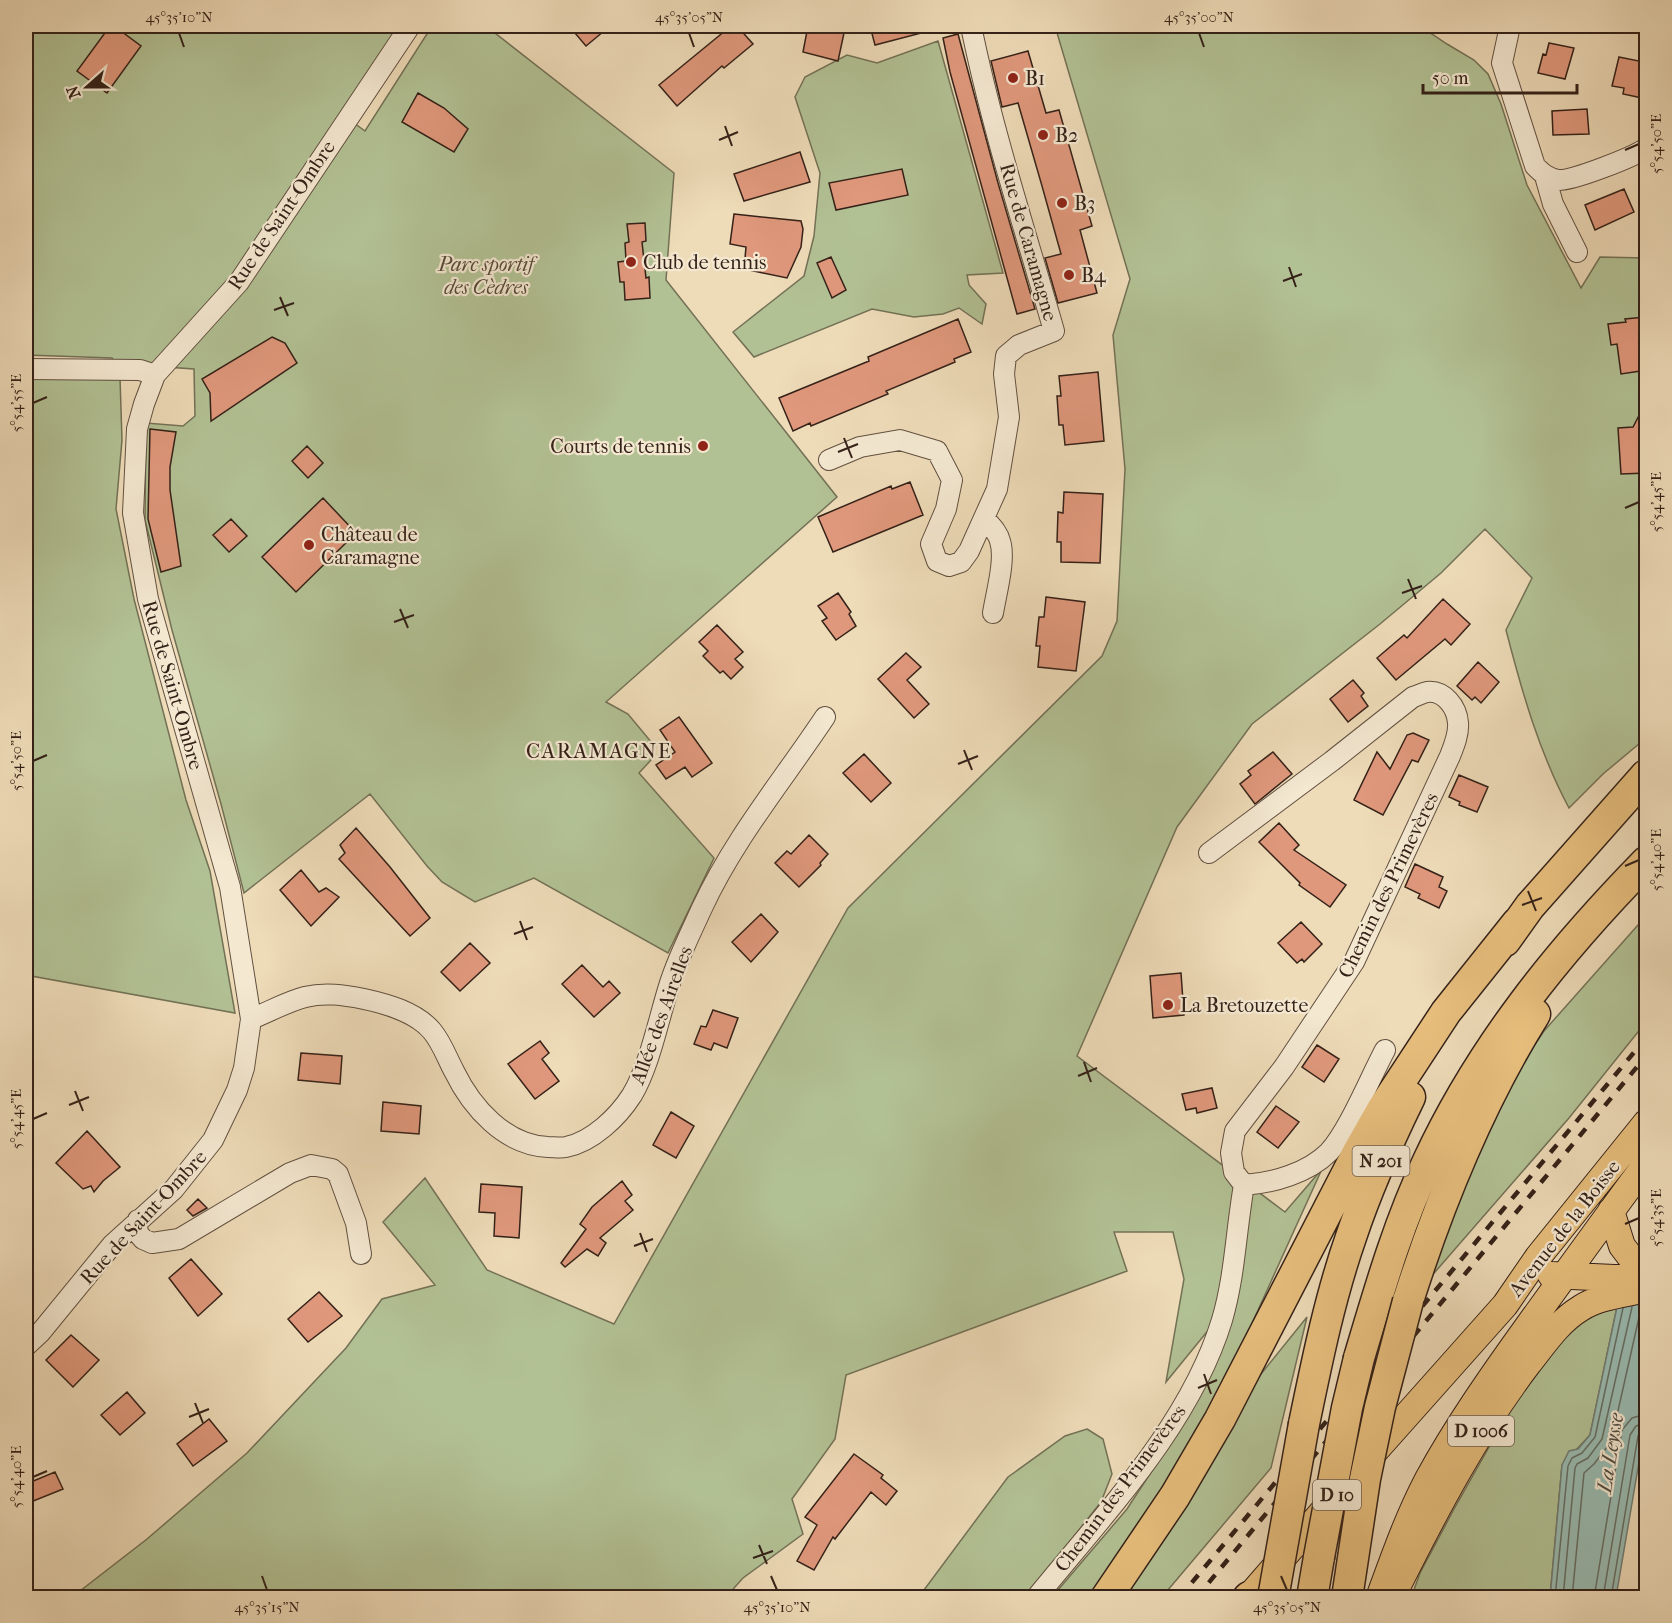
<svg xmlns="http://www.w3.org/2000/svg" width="1672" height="1623" viewBox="0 0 1672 1623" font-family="'IM FELL French Canon',serif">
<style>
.green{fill:#b2c194;stroke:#737156;stroke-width:1.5}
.water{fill:#99bbb1;stroke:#717d74;stroke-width:1.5}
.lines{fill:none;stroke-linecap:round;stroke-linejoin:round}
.shore{stroke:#666e64;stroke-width:1.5}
.building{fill:#e0987c;stroke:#342118;stroke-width:1.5}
.minor-casing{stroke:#625040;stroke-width:22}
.major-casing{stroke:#342118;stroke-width:28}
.highway-casing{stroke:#342118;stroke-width:33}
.minor{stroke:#f4e8d1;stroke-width:20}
.major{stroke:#e7be7c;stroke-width:26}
.highway{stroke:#e7be7c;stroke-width:30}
.rail{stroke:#342118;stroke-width:4.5;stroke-dasharray:10 10;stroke-linecap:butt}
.highway-bridge-casing{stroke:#342118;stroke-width:33;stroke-linecap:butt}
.highway-bridge{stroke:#e7be7c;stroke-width:30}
.ticks{fill:none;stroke:#342118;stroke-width:2}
.poi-dot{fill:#8f2418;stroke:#f4e8d1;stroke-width:2}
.labels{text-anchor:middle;stroke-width:4.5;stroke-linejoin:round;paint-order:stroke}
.shield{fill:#f4e8d1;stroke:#6e5d50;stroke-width:1.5}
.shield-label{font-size:18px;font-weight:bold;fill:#342118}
.poi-label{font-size:20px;fill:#342118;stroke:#f4e8d1;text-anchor:start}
.street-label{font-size:20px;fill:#342118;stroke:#f4e8d1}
.park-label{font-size:20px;font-style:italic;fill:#544937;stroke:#f4e8d1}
.neighbourhood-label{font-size:21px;letter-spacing:1.5px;fill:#342118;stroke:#f4e8d1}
.water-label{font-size:21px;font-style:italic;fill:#524f46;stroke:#f4e8d1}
.neatline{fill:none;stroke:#342118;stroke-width:2}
.ticks-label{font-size:15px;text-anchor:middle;fill:#342118}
</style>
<rect width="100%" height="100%" fill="#eedbb8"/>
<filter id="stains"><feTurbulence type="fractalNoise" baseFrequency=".00333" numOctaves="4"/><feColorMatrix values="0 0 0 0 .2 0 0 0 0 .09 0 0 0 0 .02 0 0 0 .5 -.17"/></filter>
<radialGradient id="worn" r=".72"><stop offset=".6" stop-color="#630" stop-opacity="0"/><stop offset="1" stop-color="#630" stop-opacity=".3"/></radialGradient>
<path class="green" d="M 26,26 L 403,26 L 238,272 L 162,360 L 150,365 L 115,362 L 112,358 L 26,355 Z
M 432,26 L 486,26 L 674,173 L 666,280 L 837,497 L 606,702 L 628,714 L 652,743 L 651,760 L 639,773 L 714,858 L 668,953 L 534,878 L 475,902 L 442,882 L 427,866 L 370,794 L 244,893 L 221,804 L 172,630 L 145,520 L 146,423 L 183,426 L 195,416 L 194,369 L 166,367 L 354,123 L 365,131 Z
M 1055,26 L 1420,26 L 1447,44 L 1474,60 L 1488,74 L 1501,104 L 1527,185 L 1581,288 L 1600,257 L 1646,258 L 1646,738 L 1603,774 L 1569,808 C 1539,752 1522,692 1506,630 L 1532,578 L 1485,529 L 1441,573 L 1380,624 L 1252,724 L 1177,827 L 1077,1056 L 1285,1212 L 1322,1169 L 1205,1427 L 1095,1597 L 1052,1597 L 1127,1509 L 1188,1416 L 1237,1295 L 1166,1382 L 1184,1279 L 1173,1232 L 1114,1232 L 1127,1271 L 846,1375 L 835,1439 L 792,1499 L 803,1534 L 743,1578 L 726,1597 L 71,1598 L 147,1539 L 247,1453 L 346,1348 L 382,1299 L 435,1285 L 383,1222 L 425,1178 L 487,1270 L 614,1324 L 848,908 L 1102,656 L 1117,621 L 1125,469 L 1113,335 L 1130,279 Z
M 938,41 L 1003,273 L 967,275 L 969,285 L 986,304 L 982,324 L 959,308 L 943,314 L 914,317 L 872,309 L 754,357 L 733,332 L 804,276 L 814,236 L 820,173 L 795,97 L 805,77 L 847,55 L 877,63 Z
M 120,378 L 122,440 L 116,509 L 134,599 L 186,800 L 210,871 L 235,1013 L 26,975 L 26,379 Z
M 1646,916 L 1646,1022 L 1569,1118 L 1422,1287 L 1456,1189 L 1522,1064 L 1544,1031 Z
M 1617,1307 L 1590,1435 L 1562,1465 L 1550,1597 L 1411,1598 L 1420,1573 L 1454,1509 L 1519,1394 L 1561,1338 L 1586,1316 Z
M 1307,1317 L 1271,1468 L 1162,1597 L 1117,1598 L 1240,1400 Z
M 1087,1429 L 1103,1439 L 1112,1474 L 1101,1502 L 1026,1597 L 918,1598 L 1008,1477 L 1065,1436 Z"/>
<path class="water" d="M 1646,1234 L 1646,1421 L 1616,1597 L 1550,1598 L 1562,1465 L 1569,1451 L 1578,1449 L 1590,1435 L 1617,1307 Z"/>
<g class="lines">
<path class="shore" d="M 1555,1598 L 1568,1466 L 1572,1458 L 1582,1453 L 1595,1437 L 1623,1308
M 1563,1598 L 1575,1468 L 1577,1464 L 1588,1458 L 1602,1439 L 1632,1307
M 1572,1598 L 1584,1473 L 1594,1464 L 1611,1442 L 1642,1304
M 1594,1598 L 1622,1430 L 1632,1418 L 1646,1414
M 1603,1598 L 1630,1435 L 1636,1426 L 1646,1423
M 1611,1598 L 1638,1436 L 1641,1432 L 1646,1431"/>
</g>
<path class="building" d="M 110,26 L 114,26 L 141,46 L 107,93 L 77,71 Z
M 569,26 L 610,26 L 586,46 Z
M 731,26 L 737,26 L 753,44 L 724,68 L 722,66 L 677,106 L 659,85 Z
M 808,26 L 844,33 L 838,61 L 803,52 Z
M 870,26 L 929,26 L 929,31 L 875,45 Z
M 958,34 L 998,183 L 1035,309 L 1017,314 L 950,72 L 943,38 Z
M 1549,43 L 1574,48 L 1565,79 L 1538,73 L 1543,54 L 1546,55 Z
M 1028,51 L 1046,113 L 1059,110 L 1092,226 L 1080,230 L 1097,293 L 1058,303 L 1045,258 L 1061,254 L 1042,186 L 1018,103 L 1002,107 L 991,61 Z
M 1619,57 L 1644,62 L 1641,77 L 1647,79 L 1647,99 L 1623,94 L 1624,88 L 1612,86 Z
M 418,93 L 444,108 L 468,129 L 454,152 L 402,122 Z
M 1587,109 L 1589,134 L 1553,135 L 1552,111 Z
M 800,152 L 810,182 L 744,201 L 734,174 Z
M 902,169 L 908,195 L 836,210 L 829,183 Z
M 1624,189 L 1634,212 L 1595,230 L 1585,205 Z
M 734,214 L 801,221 L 803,229 L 801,247 L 787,278 L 744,269 L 746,247 L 730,244 Z
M 645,223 L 646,241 L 642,242 L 646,278 L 649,277 L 650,298 L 625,300 L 624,282 L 620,282 L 618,262 L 626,261 L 625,243 L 629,242 L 627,224 Z
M 831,257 L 846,290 L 832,298 L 817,263 Z
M 1645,317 L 1647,370 L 1621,374 L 1617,344 L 1611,345 L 1608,324 L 1626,322 L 1625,319 Z
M 958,319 L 971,352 L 954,359 L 955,362 L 886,391 L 888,394 L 811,426 L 810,423 L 793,431 L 779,398 L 869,361 L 868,357 Z
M 272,337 L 285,343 L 297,363 L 211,421 L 210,393 L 202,379 Z
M 1098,372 L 1104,441 L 1065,445 L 1063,425 L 1059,425 L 1057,396 L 1061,396 L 1059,376 Z
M 1647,400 L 1647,473 L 1621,474 L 1618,428 L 1633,427 Z
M 150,429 L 176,432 L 170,467 L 170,490 L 181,566 L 161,572 L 148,519 Z
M 307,446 L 323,463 L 308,478 L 292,461 Z
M 910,482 L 923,515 L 833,552 L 818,517 L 891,486 L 892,489 Z
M 1064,492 L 1103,494 L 1100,563 L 1061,562 L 1061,542 L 1057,542 L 1058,512 L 1063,513 Z
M 323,498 L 356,533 L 296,592 L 262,557 Z
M 231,519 L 247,536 L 229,552 L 213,535 Z
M 838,593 L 851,612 L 849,614 L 856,626 L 836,640 L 822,621 L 827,618 L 818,606 Z
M 1046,597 L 1085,602 L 1076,671 L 1038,667 L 1040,646 L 1036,646 L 1039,617 L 1044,617 Z
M 1443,599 L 1470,624 L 1451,645 L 1445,639 L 1396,680 L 1377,658 L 1404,635 L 1407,638 Z
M 717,625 L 743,652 L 735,659 L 743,667 L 731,679 L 723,671 L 720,673 L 703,656 L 708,651 L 699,642 Z
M 906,653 L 921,667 L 907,680 L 929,704 L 914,718 L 878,679 Z
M 1478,662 L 1499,682 L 1481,703 L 1475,697 L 1472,700 L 1457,686 Z
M 1353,680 L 1364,693 L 1361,696 L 1368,706 L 1348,722 L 1330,699 Z
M 679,717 L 712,763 L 692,777 L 685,767 L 666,779 L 656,765 L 675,752 L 660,730 Z
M 1413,733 L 1429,740 L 1418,762 L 1412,760 L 1383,815 L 1354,800 L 1377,752 L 1390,769 L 1407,735 Z
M 1273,752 L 1292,774 L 1255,804 L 1240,784 L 1251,775 L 1248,771 Z
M 864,754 L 891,783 L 871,802 L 843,773 Z
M 1459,775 L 1488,787 L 1477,812 L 1459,805 L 1460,802 L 1449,797 Z
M 1279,823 L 1299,845 L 1294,850 L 1346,885 L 1330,907 L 1299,885 L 1300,883 L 1259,842 Z
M 356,828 L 390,867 L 430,918 L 410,936 L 339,859 L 345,853 L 340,845 Z
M 809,835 L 828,854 L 820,863 L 821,865 L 799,887 L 775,863 L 787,851 L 791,854 Z
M 1415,864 L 1443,877 L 1439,887 L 1447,891 L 1439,908 L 1418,898 L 1420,894 L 1405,887 Z
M 301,870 L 319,892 L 326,888 L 339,897 L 311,926 L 280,890 Z
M 761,914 L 778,932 L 751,962 L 732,942 Z
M 1301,922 L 1322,944 L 1304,962 L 1302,959 L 1297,963 L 1278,943 Z
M 470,943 L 490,963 L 460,991 L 441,972 Z
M 582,965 L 603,987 L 609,981 L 620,993 L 594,1017 L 562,984 Z
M 1181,973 L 1184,1015 L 1153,1018 L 1150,976 Z
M 713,1010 L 738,1018 L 727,1048 L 714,1043 L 711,1050 L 694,1044 L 701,1026 L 706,1027 Z
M 540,1041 L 549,1053 L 542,1059 L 559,1081 L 535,1099 L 508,1064 Z
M 1317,1045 L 1339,1059 L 1324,1082 L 1302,1067 Z
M 301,1053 L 342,1056 L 340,1084 L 298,1080 Z
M 1212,1088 L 1217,1108 L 1197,1113 L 1196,1108 L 1186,1110 L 1182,1094 Z
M 383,1102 L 421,1106 L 419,1134 L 381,1131 Z
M 1276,1106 L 1299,1122 L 1278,1148 L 1257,1132 Z
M 671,1112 L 694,1126 L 676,1158 L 653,1145 Z
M 87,1131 L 120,1167 L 103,1181 L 94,1192 L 91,1186 L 83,1189 L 56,1163 Z
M 622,1181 L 632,1195 L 625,1201 L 633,1210 L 600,1238 L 606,1243 L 598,1256 L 587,1249 L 565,1267 L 561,1263 L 586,1229 L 580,1224 L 592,1207 Z
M 481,1184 L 522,1187 L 519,1238 L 494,1236 L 495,1213 L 479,1212 Z
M 198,1199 L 207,1208 L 193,1216 L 187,1210 Z
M 191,1259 L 222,1294 L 198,1316 L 169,1278 Z
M 319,1292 L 342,1316 L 308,1342 L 288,1319 Z
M 71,1335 L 99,1360 L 73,1387 L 46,1360 Z
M 127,1392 L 145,1413 L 120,1435 L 101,1415 Z
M 209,1419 L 227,1441 L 193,1466 L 177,1444 Z
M 854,1454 L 883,1475 L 881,1478 L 897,1491 L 886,1505 L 871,1492 L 835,1539 L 833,1537 L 814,1570 L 797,1561 L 817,1525 L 805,1517 Z
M 55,1472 L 63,1489 L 26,1504 L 26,1484 Z"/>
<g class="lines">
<g class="minor-casing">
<path id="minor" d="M 1510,26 L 1502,63 L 1535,166 C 1542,173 1547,178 1558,180 C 1572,181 1634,157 1646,148
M 1545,176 L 1553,204 L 1577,252
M 26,369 L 140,370 L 155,375
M 829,460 L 860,447 L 900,440 L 937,451 L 952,480 L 946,509 L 931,544 L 937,561 L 949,566 L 961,562 L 969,551 L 997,489 L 1009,417 L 1004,374 L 1006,356 L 1019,345 L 1054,331 C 1025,230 992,129 971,26
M 984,518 C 990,525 998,532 1000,541 C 1006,559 996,594 993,613
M 251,1019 C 269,1012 286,1002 305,997 C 325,992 344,995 364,999 C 387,1004 416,1012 432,1031 C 442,1043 447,1058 454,1071 C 472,1108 505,1145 548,1147 C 554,1147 560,1148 566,1147 C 592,1142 618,1117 632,1095 C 650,1065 659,1017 670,983 C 678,958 691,932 702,908 C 734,839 783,780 825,717
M 1244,1185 C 1273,1183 1308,1173 1329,1152 C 1349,1130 1370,1078 1385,1050
M 138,1220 L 137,1232 L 143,1239 L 152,1243 L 179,1239 L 290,1173 L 311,1165 L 332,1169 L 338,1174 L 356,1223 L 361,1254
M 26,1346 L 40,1333 L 112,1245 L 174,1189 L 213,1140 L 237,1090 L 244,1068 L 251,1019 L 230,887 L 148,599 L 133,513 L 137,429 L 144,404 L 155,375 L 239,282 L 410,26
M 1036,1598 C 1104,1514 1190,1425 1222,1320 C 1235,1276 1236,1230 1244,1185 L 1234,1172 L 1231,1153 L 1235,1131 L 1284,1067 L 1354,962 L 1450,756 C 1454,746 1459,734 1458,723 C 1457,707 1444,690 1427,692 C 1422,693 1417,696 1413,697 L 1332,761 L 1209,853"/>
</g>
<g class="major-casing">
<path id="major" d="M 1611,1211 L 1622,1246 L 1645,1276
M 1551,1275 L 1614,1278 L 1646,1277
M 1367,1460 L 1505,1305 L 1538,1257 L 1646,1123
M 1396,1589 C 1435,1511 1475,1434 1528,1364 C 1544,1344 1558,1322 1581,1308 C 1599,1296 1626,1294 1646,1289
M 1248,1598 L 1332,1501
M 1379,1598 C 1394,1557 1408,1517 1428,1479 C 1457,1426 1492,1376 1528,1326 C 1567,1272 1606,1218 1646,1164"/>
</g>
<g class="highway-casing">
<path id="highway" d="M 1505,941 L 1530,906 L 1646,775
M 1408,1301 C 1440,1200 1479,1104 1535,1014
M 1359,1358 C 1379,1291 1398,1224 1428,1161 C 1481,1047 1559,951 1646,862
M 1304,1424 C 1317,1361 1330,1297 1351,1237 C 1367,1189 1388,1142 1410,1097
M 1106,1598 L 1175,1496 L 1220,1419 L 1358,1152 L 1383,1108 L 1446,1012 L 1517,923
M 1248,1598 L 1249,1597
M 1312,1598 L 1319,1557"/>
</g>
<use href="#minor" class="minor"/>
<use href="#major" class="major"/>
<use href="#highway" class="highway"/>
<path class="rail" d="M 1179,1598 L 1646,1038
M 1196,1598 L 1646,1056"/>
<g class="highway-bridge-casing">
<path id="highway-bridge" d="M 1319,1557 L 1347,1408 L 1359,1358
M 1273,1598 L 1304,1424
M 1347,1598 L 1365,1479 L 1380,1407 L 1408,1301"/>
</g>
<use href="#highway-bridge" class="highway-bridge"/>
</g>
<path class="ticks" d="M 179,33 L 184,47M 689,33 L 694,47M 1199,33 L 1204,47M 725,126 L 732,146M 719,140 L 738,132M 1625,150 L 1639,144M 1289,267 L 1296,287M 1283,281 L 1302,274M 280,297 L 288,316M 274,310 L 294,303M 33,403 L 47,397M 844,438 L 852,458M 838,452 L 858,444M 1625,508 L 1639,502M 1408,579 L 1416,599M 1402,593 L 1422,586M 400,609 L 408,628M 394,622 L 414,615M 964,750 L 972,770M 33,761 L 47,755M 958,764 L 978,756M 1625,866 L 1639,860M 1528,891 L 1536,911M 1522,905 L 1542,898M 520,921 L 527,940M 514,934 L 533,927M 1084,1062 L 1091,1082M 1078,1076 L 1097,1068M 75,1091 L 83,1111M 69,1105 L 89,1097M 33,1119 L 47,1113M 1625,1224 L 1639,1218M 640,1233 L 647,1252M 634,1246 L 653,1239M 1204,1374 L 1211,1394M 1198,1388 L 1217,1380M 195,1403 L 203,1423M 189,1417 L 209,1409M 33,1477 L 47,1471M 759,1545 L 767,1564M 753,1558 L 773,1551M 262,1576 L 267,1590M 771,1576 L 777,1590M 1281,1576 L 1287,1590"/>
<g class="poi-dot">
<circle cx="1013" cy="78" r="6"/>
<circle cx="1043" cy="135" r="6"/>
<circle cx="1062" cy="203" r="6"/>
<circle cx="631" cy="262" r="6"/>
<circle cx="1069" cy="275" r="6"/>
<circle cx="703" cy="446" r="6"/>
<circle cx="309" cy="545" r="6"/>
<circle cx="1168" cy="1005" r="6"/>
</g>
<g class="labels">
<g class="shield">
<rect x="1352.5" y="1146" width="57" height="30" rx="4.5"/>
<rect x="1448" y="1416" width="66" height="30" rx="4.5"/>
<rect x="1313" y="1480" width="48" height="30" rx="4.5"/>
</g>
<g class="shield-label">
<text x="1381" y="1167">N 201</text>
<text x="1481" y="1437">D 1006</text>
<text x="1337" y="1501">D 10</text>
</g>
<g class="poi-label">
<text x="1025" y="85">B1</text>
<text x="1055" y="142">B2</text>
<text x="1074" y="210">B3</text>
<text x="643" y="269">Club de tennis</text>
<text x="1081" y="282">B4</text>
<text x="691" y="453" text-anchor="end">Courts de tennis</text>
<text x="321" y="541">Château de<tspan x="321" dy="23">Caramagne</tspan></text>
<text x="1180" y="1012">La Bretouzette</text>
</g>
<g class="street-label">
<text transform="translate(281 215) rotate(-56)" y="7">Rue de Saint-Ombre</text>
<text transform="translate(1029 242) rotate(74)" y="7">Rue de Caramagne</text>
<text transform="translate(173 685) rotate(74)" y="7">Rue de Saint-Ombre</text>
<text transform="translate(1388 885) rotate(-64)" y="7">Chemin des Primevères</text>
<text transform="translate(661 1015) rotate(-70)" y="7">Allée des Airelles</text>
<text transform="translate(143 1217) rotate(-47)" y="7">Rue de Saint-Ombre</text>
<text transform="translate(1564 1228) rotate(-52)" y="7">Avenue de la Boisse</text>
<text transform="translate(1120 1488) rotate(-53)" y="7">Chemin des Primevères</text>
</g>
<g class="park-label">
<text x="486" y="271">Parc sportif<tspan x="486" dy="23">des Cèdres</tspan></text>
</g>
<g class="neighbourhood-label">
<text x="599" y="758">CARAMAGNE</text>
</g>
<g class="water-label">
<text transform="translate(1610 1453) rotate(-81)" y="7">La Leysse</text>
</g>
</g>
<rect width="1672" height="1623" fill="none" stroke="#eedbb8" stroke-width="66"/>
<g transform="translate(87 87) rotate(249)" stroke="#f4e8d1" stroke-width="4.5" paint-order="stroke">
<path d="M0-4.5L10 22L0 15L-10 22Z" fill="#342118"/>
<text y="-9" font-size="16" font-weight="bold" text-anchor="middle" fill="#342118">N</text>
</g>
<path d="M1423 84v9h154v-9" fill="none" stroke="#342118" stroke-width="3"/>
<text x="1432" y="84" font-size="18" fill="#342118" stroke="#f4e8d1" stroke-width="4.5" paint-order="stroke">50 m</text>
<rect x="33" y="33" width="1606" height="1557" class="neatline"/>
<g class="ticks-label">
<text x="179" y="22">45°35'10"N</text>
<text x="689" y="22">45°35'05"N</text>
<text x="1199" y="22">45°35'00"N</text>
<text transform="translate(1656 144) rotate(-90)" y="5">5°54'50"E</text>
<text transform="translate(16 403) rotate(-90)" y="5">5°54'55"E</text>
<text transform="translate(1656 502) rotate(-90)" y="5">5°54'45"E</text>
<text transform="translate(16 761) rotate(-90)" y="5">5°54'50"E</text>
<text transform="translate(1656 860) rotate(-90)" y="5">5°54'40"E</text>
<text transform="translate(16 1119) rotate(-90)" y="5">5°54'45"E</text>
<text transform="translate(1656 1218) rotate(-90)" y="5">5°54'35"E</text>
<text transform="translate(16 1477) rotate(-90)" y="5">5°54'40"E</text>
<text x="267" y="1612">45°35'15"N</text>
<text x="777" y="1612">45°35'10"N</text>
<text x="1287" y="1612">45°35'05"N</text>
</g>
<rect width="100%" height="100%" filter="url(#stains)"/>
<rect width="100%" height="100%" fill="url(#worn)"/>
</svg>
